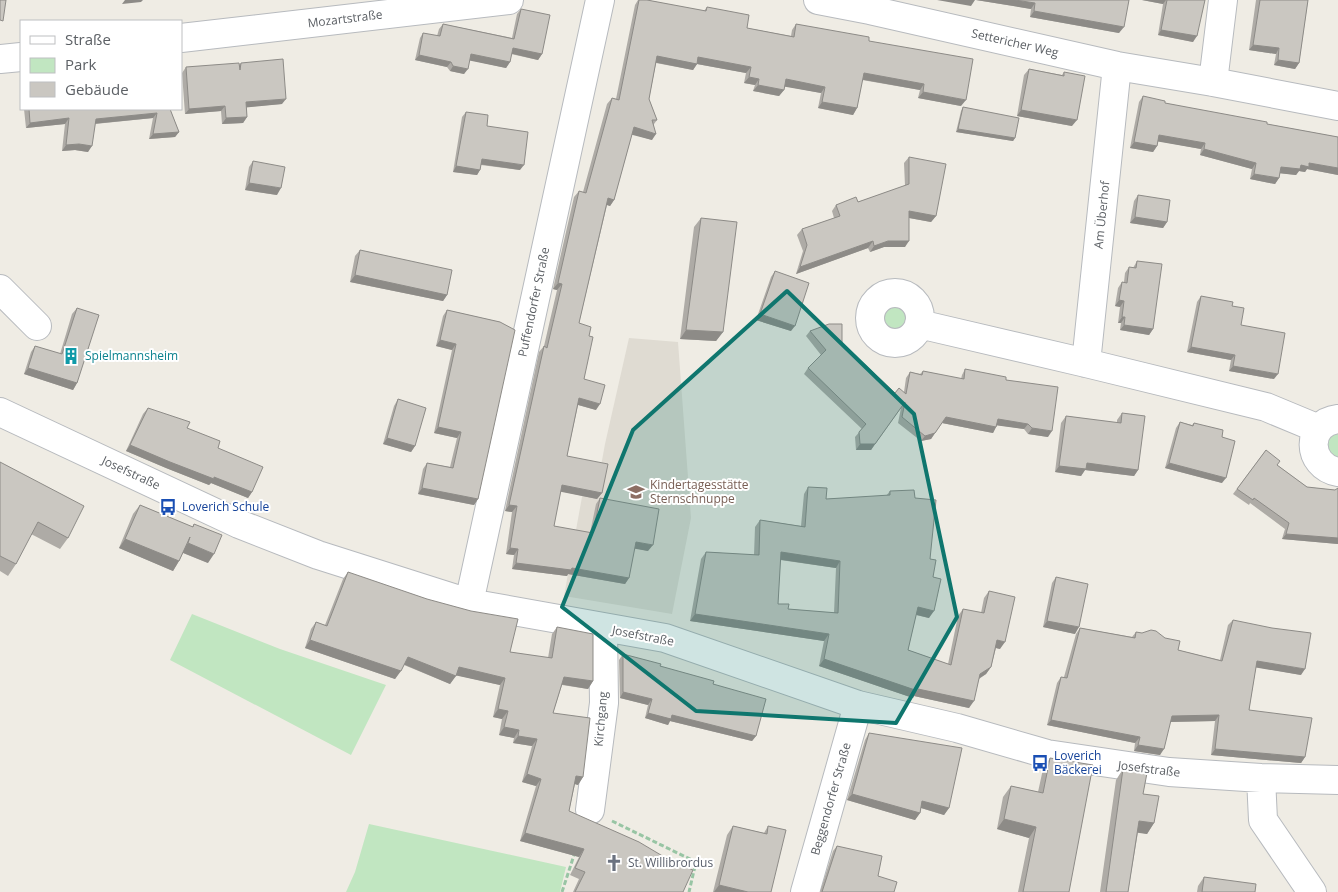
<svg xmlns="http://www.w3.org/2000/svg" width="1338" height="892" viewBox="0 0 1338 892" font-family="'Open Sans',sans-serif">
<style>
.education{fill:#dfdbd2}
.green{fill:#c1e6c1}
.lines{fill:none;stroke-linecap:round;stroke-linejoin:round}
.minor-casing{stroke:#b7babe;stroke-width:30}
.path{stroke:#98c5a4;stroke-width:3;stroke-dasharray:5 2.5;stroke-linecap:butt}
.minor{stroke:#fff;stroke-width:28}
.wall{fill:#aeaba6;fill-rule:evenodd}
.shaded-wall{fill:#8d8b87}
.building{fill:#cac7c1;stroke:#8d8b87;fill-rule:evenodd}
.marked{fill:#0f766e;fill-opacity:0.2;stroke:#0f766e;stroke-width:4;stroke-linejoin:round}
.labels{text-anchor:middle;stroke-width:4;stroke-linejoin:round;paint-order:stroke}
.street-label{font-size:12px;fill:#5c6065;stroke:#fff}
.culture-label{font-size:12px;fill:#0d838f;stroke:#fff;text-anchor:start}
.education-label{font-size:12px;fill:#785e54;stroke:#fff;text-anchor:start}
.transit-label{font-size:12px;fill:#164399;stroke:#fff;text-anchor:start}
.worship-label{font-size:12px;fill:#5b616d;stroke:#fff;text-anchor:start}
</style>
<rect width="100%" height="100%" fill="#efece4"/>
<path class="education" d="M 629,338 L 678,342 L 691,518 L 672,614 L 564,596 L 588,464 L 601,466 L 605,444 Z"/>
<path class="green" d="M882 318a13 13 0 1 1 26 0a13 13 0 1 1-26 0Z
M 1338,430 L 1338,459 L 1328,454 L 1326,439 Z
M 192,614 L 280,649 L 386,685 L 351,755 L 170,660 Z
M 369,824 L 566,867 L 560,892 L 346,892 L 355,872 Z"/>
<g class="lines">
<g class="minor-casing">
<path id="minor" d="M 818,0 L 870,10 L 1117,66 L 1213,82 L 1338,106
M 181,38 L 509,0
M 0,59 L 21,57
M 1213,82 L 1223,0
M 0,289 L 37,326
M870 318a25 25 0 1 1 50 0a25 25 0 1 1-50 0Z
M 919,324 L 1086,363 L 1266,407 L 1319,429
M 1086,363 L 1117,66
M 0,412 L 239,524 L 318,555 L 469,603 L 665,638 L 858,705 L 957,728 L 1047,754 L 1169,772 L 1261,778 L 1338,780
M 1338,419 C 1305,423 1306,466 1338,472
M 469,603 L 600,0
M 1261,778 L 1263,820 L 1312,892
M 590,810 L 604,703 L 603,628
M 805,892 L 858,705"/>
</g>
<path class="path" d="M 612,821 L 696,862 L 689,892
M 562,892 L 575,852"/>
<use href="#minor" class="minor"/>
</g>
<path class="wall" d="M 638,0 L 647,0 L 704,11 L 707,7 L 747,28 L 791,36 L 792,30 L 796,24 L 869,41 L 961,106 L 918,98 L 920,90 L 862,80 L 857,108 L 853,115 L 818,108 L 821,93 L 784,86 L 784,90 L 779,96 L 753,91 L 755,85 L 744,83 L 746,73 L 697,64 L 693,70 L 656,63 L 649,99 L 657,120 L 654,124 L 652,140 L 632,134 L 614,200 L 610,206 L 607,205 L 579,323 L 589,336 L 584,379 L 596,410 L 578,405 L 567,456 L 602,493 L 597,499 L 560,491 L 554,526 L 590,533 L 596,504 L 600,498 L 648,551 L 634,548 L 629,578 L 625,584 L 568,574 L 567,576 L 512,569 L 514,555 L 506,554 L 512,512 L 505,511 L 539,352 L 544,346 L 557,290 L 553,289 L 574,197 L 579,191 L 583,192 L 607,104 L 612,98 L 616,99 L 635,5 Z
M 976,0 L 1129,0 L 1119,33 L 1030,17 L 1031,9 Z
M 1142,0 L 1205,0 L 1193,42 L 1158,35 L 1163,4 Z
M 1256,0 L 1308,0 L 1299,63 L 1295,69 L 1274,65 L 1276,54 L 1249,50 Z
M 521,9 L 542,54 L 538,60 L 511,54 L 510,62 L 506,68 L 470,60 L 464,74 L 450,71 L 447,67 L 415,60 L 420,38 L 423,33 L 437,36 L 439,29 L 443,24 L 512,38 L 517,14 Z
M 241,63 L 282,104 L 246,107 L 247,117 L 243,123 L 222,124 L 221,111 L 185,114 L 182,73 L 186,67 L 239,65 Z
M 1029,69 L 1062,75 L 1064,72 L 1072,126 L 1017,116 L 1024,75 Z
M 1143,96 L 1165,103 L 1267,124 L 1338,137 L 1338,175 L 1307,169 L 1305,172 L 1299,171 L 1296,175 L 1280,173 L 1279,178 L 1275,184 L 1250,179 L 1252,169 L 1200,155 L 1201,149 L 1158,141 L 1157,146 L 1153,152 L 1130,148 L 1139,102 Z
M 963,107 L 1015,138 L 1013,141 L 956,132 L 961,111 Z
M 24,109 L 170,109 L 179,132 L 175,137 L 149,139 L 153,118 L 95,124 L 88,152 L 75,150 L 62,151 L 65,124 L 26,128 Z
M 466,112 L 487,126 L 520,170 L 481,165 L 480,170 L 477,175 L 453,172 L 462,117 Z
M 909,157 L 936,216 L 931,222 L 909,218 L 905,247 L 884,247 L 870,252 L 868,248 L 796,274 L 803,251 L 797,235 L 802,229 L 834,218 L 832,211 L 836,205 L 858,202 L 905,186 L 904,163 Z
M 253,161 L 277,195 L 245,190 L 249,167 Z
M 1138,195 L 1167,222 L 1163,228 L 1130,223 L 1134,201 Z
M 701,218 L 723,332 L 716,341 L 680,339 L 694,227 Z
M 360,250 L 447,295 L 443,301 L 350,282 L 355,256 Z
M 1137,261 L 1153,329 L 1149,335 L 1120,330 L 1121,323 L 1118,323 L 1120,307 L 1115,306 L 1118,288 L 1122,282 L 1124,282 L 1125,273 L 1129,267 L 1133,268 Z
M 775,271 L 791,331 L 756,320 L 771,277 Z
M 1201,296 L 1232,306 L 1241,325 L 1274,379 L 1229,371 L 1231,360 L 1187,352 L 1197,302 Z
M 77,308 L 77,383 L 73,390 L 24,374 L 31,352 L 35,346 L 60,354 L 72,314 Z
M 447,310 L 500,322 L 478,499 L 474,505 L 418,494 L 423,469 L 427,463 L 450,467 L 457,438 L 434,433 L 452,350 L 436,346 L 443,316 Z
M 810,331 L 842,343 L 895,393 L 904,392 L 906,378 L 910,372 L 920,374 L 923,371 L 961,379 L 962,375 L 965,369 L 1006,380 L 1048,437 L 1028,434 L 1024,429 L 997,425 L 993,433 L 942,423 L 931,439 L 921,441 L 898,423 L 901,408 L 871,450 L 856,450 L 855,437 L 862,429 L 804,374 L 808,368 L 821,355 L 806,336 Z
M 398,399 L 415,446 L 411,452 L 383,444 L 394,406 Z
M 148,408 L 187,428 L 218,448 L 252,492 L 248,498 L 211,483 L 209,485 L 166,468 L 126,451 L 143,414 Z
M 1122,413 L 1138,470 L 1134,476 L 1085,470 L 1081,476 L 1055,472 L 1061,423 L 1066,416 L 1117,423 L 1117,420 Z
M 1180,422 L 1192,425 L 1194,423 L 1222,437 L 1222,483 L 1165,468 L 1176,428 Z
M 1266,450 L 1277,465 L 1307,487 L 1335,490 L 1338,488 L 1338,544 L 1282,539 L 1285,529 L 1250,503 L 1249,505 L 1233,494 Z
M 0,462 L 68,538 L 60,549 L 31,534 L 16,564 L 8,576 L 0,571 Z
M 808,487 L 826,499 L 886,496 L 890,491 L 915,498 L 930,559 L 933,577 L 929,618 L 916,615 L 908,650 L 948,664 L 958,616 L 963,609 L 981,613 L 984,598 L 989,591 L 1000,649 L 996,648 L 991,667 L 986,674 L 979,679 L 969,708 L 914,696 L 913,698 L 819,666 L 824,641 L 690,621 L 701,559 L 706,552 L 754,555 L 755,527 L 760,520 L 801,526 L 804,494 ZM 780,560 L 836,568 L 834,613 L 788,609 L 778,604 Z
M 140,505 L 192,527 L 194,524 L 208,563 L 183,553 L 179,561 L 173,571 L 119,548 L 133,514 Z
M 348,572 L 510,652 L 548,658 L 552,634 L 557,627 L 593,681 L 588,689 L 562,685 L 553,713 L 583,777 L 578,785 L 575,784 L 569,811 L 683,892 L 573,892 L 579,879 L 570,875 L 579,857 L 520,841 L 536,786 L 522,782 L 532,746 L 513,743 L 514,738 L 499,735 L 502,719 L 493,717 L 500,685 L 456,675 L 450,684 L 404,665 L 395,679 L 305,648 L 311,629 L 316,622 L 325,625 L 343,579 Z
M 1056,577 L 1075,634 L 1043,627 L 1052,583 Z
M 1233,620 L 1301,675 L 1256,667 L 1249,710 L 1305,757 L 1301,763 L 1211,755 L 1215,721 L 1170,722 L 1160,755 L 1134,751 L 1135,743 L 1047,725 L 1057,683 L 1061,677 L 1064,677 L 1076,634 L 1080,628 L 1132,637 L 1136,632 L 1178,650 L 1220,660 L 1228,625 Z
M 623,654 L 713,684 L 756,736 L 752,741 L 670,721 L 668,725 L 645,718 L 648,705 L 620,698 L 619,660 Z
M 869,733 L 949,808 L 944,815 L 921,808 L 920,813 L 915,820 L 847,800 L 865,740 Z
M 1050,758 L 1069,892 L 1018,892 L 1029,838 L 997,829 L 1003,797 L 1011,786 L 1038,792 L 1043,769 Z
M 1123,769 L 1143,794 L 1154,823 L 1147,834 L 1138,832 L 1128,892 L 1100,892 L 1116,780 Z
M 733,826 L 764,833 L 768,826 L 771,892 L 713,892 L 727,835 Z
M 837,846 L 878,876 L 894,892 L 820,892 L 833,851 Z
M 1204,877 L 1255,892 L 1197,892 L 1198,886 Z"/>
<path class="shaded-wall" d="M 125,0 L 143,0 L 141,2 L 122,4 Z
M 937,0 L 975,0 L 971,6 Z
M 976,0 L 1015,0 L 1035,3 L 1031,9 Z
M 1142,0 L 1166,0 L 1163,4 Z
M 1034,11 L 1124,27 L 1119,33 L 1030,17 Z
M 1161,30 L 1197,36 L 1193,42 L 1158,35 Z
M 1253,45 L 1279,48 L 1276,54 L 1249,50 Z
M 513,48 L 542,54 L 538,60 L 509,53 Z
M 471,54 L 510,62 L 506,68 L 467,60 Z
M 419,55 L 451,62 L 447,67 L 415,60 Z
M 657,56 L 698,57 L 751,67 L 746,73 L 697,64 L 693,70 L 653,62 Z
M 1278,60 L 1299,63 L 1295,69 L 1274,65 Z
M 453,66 L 468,69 L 464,74 L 450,71 Z
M 864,73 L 924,84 L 920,90 L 859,79 Z
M 749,77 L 759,79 L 755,85 L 744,83 Z
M 786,79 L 825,87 L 821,93 L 781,86 Z
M 758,85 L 784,90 L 779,96 L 753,91 Z
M 923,92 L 966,100 L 961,106 L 918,98 Z
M 286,99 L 282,104 L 241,108 L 246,102 Z
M 822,102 L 857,108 L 853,115 L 818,108 Z
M 225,106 L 221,111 L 185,114 L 189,109 Z
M 1021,110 L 1077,120 L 1072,126 L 1017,116 Z
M 157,113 L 153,118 L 92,124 L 96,119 Z
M 247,117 L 243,123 L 222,124 L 226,118 Z
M 69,118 L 65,124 L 26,128 L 30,123 Z
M 634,127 L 656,134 L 652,140 L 629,134 Z
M 958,129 L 1015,138 L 1013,141 L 956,132 Z
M 179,132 L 175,137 L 149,139 L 153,134 Z
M 1159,135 L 1205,143 L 1201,149 L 1155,141 Z
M 1134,142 L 1157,146 L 1153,152 L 1130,148 Z
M 79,144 L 92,146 L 88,152 L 75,150 L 62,151 L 66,145 Z
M 1204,149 L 1256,163 L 1252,169 L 1200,155 Z
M 482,159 L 524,165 L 520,170 L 478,164 Z
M 1309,163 L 1338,168 L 1338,175 L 1307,169 L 1305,172 L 1299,171 L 1296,175 L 1277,173 L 1281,167 L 1301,165 Z
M 456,166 L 480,170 L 477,175 L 453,172 Z
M 1254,174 L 1279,178 L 1275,184 L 1250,179 Z
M 249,183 L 281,188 L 277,195 L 245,190 Z
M 608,198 L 614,200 L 610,206 L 604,204 Z
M 909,211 L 936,216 L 931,222 L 904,217 Z
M 1135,217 L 1167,222 L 1163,228 L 1130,223 Z
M 873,241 L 868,248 L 796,274 L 800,267 Z
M 888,241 L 909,241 L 905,247 L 884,247 L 870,252 L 874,246 Z
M 355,275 L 447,295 L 443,301 L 350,282 Z
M 558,283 L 562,284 L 557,290 L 553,289 Z
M 1119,300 L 1124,301 L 1120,307 L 1115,306 Z
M 760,314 L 795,326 L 791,331 L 756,320 Z
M 1122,317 L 1125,317 L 1121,323 L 1118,323 Z
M 1124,325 L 1153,329 L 1149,335 L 1120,330 Z
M 686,330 L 723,332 L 716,341 L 680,339 Z
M 440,340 L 456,344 L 452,350 L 436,346 Z
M 1191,347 L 1235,355 L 1231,360 L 1187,352 Z
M 1233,366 L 1278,374 L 1274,379 L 1229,371 Z
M 28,368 L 77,383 L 73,390 L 24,374 Z
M 579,398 L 600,404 L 596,410 L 575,404 Z
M 946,417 L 996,427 L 993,433 L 942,423 Z
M 998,419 L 1028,424 L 1024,429 L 994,425 Z
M 438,427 L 461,432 L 457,438 L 434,433 Z
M 1032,428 L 1052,431 L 1048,437 L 1028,434 Z
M 935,433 L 931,439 L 921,441 L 925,436 Z
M 387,438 L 415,446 L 411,452 L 383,444 Z
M 860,444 L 875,444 L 871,450 L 856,450 Z
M 130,445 L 214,477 L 252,492 L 248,498 L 211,483 L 209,485 L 166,468 L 126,451 Z
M 1087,463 L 1138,470 L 1134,476 L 1085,470 L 1081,476 L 1055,472 L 1059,466 Z
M 1169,463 L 1226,478 L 1222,483 L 1165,468 Z
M 562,485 L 602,493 L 597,499 L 557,491 Z
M 422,488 L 478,499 L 474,505 L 418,494 Z
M 509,505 L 517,506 L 512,512 L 505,511 Z
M 1286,534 L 1338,538 L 1338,544 L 1282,539 Z
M 125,539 L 179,561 L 173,571 L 119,548 Z
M 636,542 L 653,545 L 648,551 L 631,548 Z
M 188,543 L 214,554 L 208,563 L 181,552 Z
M 510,548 L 518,549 L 514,555 L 506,554 Z
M 781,552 L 840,561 L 836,568 L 776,559 Z
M 516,563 L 572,568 L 629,578 L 625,584 L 568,574 L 567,576 L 512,569 Z
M 918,607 L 934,611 L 929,618 L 913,614 Z
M 695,614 L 829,634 L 824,641 L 690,621 Z
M 1047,621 L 1079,627 L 1075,634 L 1043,627 Z
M 310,640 L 401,671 L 395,679 L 305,648 Z
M 997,640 L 1005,642 L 1000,649 L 992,647 Z
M 408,657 L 456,676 L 450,684 L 403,664 Z
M 824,659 L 974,701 L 969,708 L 914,696 L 913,698 L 819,666 Z
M 1257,661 L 1305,669 L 1301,675 L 1253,667 Z
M 459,667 L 505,678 L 500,685 L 454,675 Z
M 991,667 L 986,674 L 975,681 L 980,674 Z
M 564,677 L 593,681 L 588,689 L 559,684 Z
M 623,692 L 652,699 L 648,705 L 620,698 Z
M 498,709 L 508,711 L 502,719 L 493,717 Z
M 648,713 L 672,715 L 756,736 L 752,741 L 670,721 L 668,725 L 645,718 Z
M 1219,715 L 1215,721 L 1168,722 L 1172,716 Z
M 1051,720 L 1140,737 L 1135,743 L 1047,725 Z
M 504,727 L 519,730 L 514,738 L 499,735 Z
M 518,736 L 537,739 L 532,746 L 513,743 Z
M 1138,745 L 1164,749 L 1160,755 L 1134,751 Z
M 1215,749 L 1305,757 L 1301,763 L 1211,755 Z
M 527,774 L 541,779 L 536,786 L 522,782 Z
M 576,776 L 583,777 L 578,785 L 571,783 Z
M 852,794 L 920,813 L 915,820 L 847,800 Z
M 922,801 L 949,808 L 944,815 L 918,807 Z
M 1004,819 L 1036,827 L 1029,838 L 997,829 Z
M 1139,821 L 1154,823 L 1147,834 L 1132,832 Z
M 525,833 L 584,849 L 579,857 L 520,841 Z
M 719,885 L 748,892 L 714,892 Z"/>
<path class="building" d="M 0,0 L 6,0 L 3,21 L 0,20 Z
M 639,0 L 647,0 L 706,11 L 707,7 L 749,15 L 747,28 L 794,37 L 796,24 L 869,37 L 869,41 L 973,59 L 966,100 L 923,92 L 924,84 L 864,73 L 857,108 L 822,102 L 825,87 L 786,79 L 784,90 L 758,85 L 759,79 L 749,77 L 751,67 L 698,57 L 697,64 L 657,56 L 649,99 L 657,120 L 652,120 L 656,134 L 634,127 L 614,200 L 608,198 L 579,323 L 591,327 L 589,336 L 593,337 L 584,379 L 605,385 L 600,404 L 579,398 L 567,456 L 608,464 L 602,493 L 562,485 L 554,526 L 593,533 L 600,498 L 659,509 L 653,545 L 636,542 L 629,578 L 572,568 L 571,570 L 516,563 L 518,549 L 510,548 L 517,506 L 509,505 L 544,346 L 547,348 L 562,284 L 558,283 L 579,191 L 586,193 L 612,98 L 619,100 Z
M 1015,0 L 1129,0 L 1124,27 L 1034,11 L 1035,3 Z
M 1167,0 L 1205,0 L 1197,36 L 1161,30 Z
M 1260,0 L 1308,0 L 1299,63 L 1278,60 L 1279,48 L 1253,45 Z
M 521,9 L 550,15 L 542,54 L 513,48 L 510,62 L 471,54 L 468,69 L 453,66 L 451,62 L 419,55 L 423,33 L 440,36 L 443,24 L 514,39 Z
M 283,59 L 286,99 L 246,102 L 247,117 L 226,118 L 225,106 L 189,109 L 186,67 L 239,63 L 240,70 L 241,63 Z
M 1029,69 L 1064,76 L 1064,72 L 1085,76 L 1077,120 L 1021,110 Z
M 1143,96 L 1165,101 L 1165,103 L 1267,122 L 1267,124 L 1338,137 L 1338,168 L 1309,163 L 1309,167 L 1301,165 L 1300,169 L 1281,167 L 1279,178 L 1254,174 L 1256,163 L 1204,149 L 1205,143 L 1159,135 L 1157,146 L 1134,142 Z
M 963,107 L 1019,118 L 1015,138 L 958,129 Z
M 29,109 L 170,109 L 179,132 L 153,134 L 157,113 L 96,119 L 92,146 L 79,144 L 66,145 L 69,118 L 30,123 Z
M 466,112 L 488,115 L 487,126 L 528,132 L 524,165 L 482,159 L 480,170 L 456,166 Z
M 909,157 L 946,164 L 936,216 L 909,211 L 909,241 L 888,241 L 874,246 L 873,241 L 800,267 L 807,245 L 802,229 L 840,216 L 836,205 L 856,197 L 858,202 L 909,184 Z
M 253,161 L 285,167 L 281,188 L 249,183 Z
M 1138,195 L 1170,200 L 1167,222 L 1135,217 Z
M 701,218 L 737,222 L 723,332 L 686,330 Z
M 360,250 L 452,270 L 447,295 L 355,275 Z
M 1137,261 L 1162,264 L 1153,329 L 1124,325 L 1125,317 L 1122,317 L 1124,301 L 1119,300 L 1122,282 L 1127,283 L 1129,267 L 1136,268 Z
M 775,271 L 809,283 L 795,326 L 760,314 Z
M 1201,296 L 1233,302 L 1232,306 L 1244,308 L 1241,325 L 1285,333 L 1278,374 L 1233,366 L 1235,355 L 1191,347 Z
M 77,308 L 99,315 L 77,383 L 28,368 L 35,346 L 62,354 Z
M 447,310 L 500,322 L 515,330 L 478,499 L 422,488 L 427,463 L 453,468 L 461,432 L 438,427 L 456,344 L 440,340 Z
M 829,324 L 842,324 L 842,343 L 895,393 L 899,388 L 906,394 L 910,372 L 922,375 L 923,371 L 964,379 L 965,369 L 1006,377 L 1006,380 L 1058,387 L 1052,431 L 1032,428 L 1028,424 L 998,419 L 996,427 L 946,417 L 935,433 L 925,436 L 902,417 L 905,402 L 875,444 L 860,444 L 859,432 L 866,424 L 808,368 L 826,350 L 810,331 Z
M 398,399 L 426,408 L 415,446 L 387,438 Z
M 148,408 L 190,422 L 187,428 L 220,441 L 218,448 L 263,467 L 252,492 L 214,477 L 214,479 L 170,462 L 130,445 Z
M 1122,413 L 1145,416 L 1138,470 L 1087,463 L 1086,469 L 1059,466 L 1066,416 L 1121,423 Z
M 1180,422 L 1193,426 L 1194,423 L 1223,430 L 1222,437 L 1235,441 L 1226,478 L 1169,463 Z
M 1266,450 L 1280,461 L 1277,465 L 1307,487 L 1335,490 L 1338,488 L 1338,538 L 1286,534 L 1289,523 L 1254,498 L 1253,500 L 1237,489 Z
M 0,462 L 84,506 L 68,538 L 38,522 L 16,564 L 0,556 Z
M 808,487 L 827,488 L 826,499 L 890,495 L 890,491 L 914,490 L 915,498 L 936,500 L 930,559 L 936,560 L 933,577 L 941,579 L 934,611 L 918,607 L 908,650 L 951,665 L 963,609 L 984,613 L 989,591 L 1015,597 L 1005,642 L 997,640 L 991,667 L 980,674 L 974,701 L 918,689 L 918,691 L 824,659 L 829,634 L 695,614 L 706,552 L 759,555 L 760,520 L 805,527 ZM 781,552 L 840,561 L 838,613 L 788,609 L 789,604 L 778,604 Z
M 140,505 L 193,527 L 194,524 L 222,535 L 214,554 L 188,543 L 190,537 L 179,561 L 125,539 Z
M 348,572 L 427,599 L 471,611 L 518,619 L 510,652 L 552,658 L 557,627 L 593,634 L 593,681 L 564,677 L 553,713 L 590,718 L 583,777 L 576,776 L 569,811 L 639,842 L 671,861 L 693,870 L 683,892 L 575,892 L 585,872 L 575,868 L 584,849 L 525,833 L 541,779 L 527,774 L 537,739 L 518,736 L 519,730 L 504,727 L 508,711 L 498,709 L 505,678 L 459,667 L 456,676 L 408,657 L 401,671 L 310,640 L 316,622 L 327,626 Z
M 1056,577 L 1088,584 L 1079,627 L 1047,621 Z
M 1233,620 L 1272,628 L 1311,633 L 1305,669 L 1257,661 L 1249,710 L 1312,718 L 1305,757 L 1215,749 L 1219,715 L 1172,716 L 1164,749 L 1138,745 L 1140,737 L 1051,720 L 1061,677 L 1067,678 L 1080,628 L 1135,638 L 1136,632 L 1142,633 L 1151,630 L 1156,631 L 1165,638 L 1180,641 L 1178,650 L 1222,661 Z
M 623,654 L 661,664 L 660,666 L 714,681 L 713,684 L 766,699 L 756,736 L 672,715 L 671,719 L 648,713 L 652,699 L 623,692 Z
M 869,733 L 962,748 L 949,808 L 922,801 L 920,813 L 852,794 Z
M 1050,758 L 1093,765 L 1069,892 L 1023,892 L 1036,827 L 1004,819 L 1011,786 L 1043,793 Z
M 1123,769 L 1147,773 L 1143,794 L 1159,796 L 1154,823 L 1139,821 L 1128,892 L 1106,892 Z
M 733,826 L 767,834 L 768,826 L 786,830 L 771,892 L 748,892 L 719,885 Z
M 837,846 L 882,856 L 878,876 L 897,882 L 894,892 L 822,892 Z
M 1204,877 L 1256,884 L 1255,892 L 1202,892 Z"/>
<path class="marked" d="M 787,291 L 914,414 L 957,617 L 896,723 L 696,711 L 562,607 L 633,430 Z"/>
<defs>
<g id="building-bare" transform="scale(1.35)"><path d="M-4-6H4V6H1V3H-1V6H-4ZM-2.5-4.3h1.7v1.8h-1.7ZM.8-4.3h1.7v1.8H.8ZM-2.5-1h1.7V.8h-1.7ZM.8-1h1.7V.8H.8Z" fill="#0f9aa8" stroke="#fff" stroke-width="2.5" paint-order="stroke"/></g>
<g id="school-bare" transform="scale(1.35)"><path d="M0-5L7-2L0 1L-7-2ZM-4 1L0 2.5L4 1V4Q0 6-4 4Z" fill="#8d6e63" stroke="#fff" stroke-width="2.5" paint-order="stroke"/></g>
<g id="bus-bare" transform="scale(1.35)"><path d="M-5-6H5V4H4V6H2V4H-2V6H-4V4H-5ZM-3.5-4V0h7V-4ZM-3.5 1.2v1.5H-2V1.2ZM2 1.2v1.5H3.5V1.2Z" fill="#1a4fb4" stroke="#fff" stroke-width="2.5" paint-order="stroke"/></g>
<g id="church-bare" transform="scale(1.35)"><path d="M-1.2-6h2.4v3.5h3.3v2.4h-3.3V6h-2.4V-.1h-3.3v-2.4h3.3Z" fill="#6b7280" stroke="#fff" stroke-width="2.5" paint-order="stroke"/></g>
</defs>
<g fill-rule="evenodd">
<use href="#building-bare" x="71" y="356"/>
<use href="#school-bare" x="636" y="492"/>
<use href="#bus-bare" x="168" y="507"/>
<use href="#bus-bare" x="1040" y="763"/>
<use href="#church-bare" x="614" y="863"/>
</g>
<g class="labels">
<g class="street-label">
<text transform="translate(345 19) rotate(-7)" y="4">Mozartstraße</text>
<text transform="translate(1015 43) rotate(13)" y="4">Settericher Weg</text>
<text transform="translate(1102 215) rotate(-84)" y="4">Am Überhof</text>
<text transform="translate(534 302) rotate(-78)" y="4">Puffendorfer Straße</text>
<text transform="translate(131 473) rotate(25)" y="4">Josefstraße</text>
<text transform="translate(643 636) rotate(11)" y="4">Josefstraße</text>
<text transform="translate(601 719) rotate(-85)" y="4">Kirchgang</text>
<text transform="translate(1149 769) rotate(7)" y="4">Josefstraße</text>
<text transform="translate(831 799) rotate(-74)" y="4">Beggendorfer Straße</text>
</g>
<g class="culture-label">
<text x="85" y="360">Spielmannsheim</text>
</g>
<g class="education-label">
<text x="650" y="489">Kindertagesstätte<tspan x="650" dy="14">Sternschnuppe</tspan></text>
</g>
<g class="transit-label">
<text x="182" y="511">Loverich Schule</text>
<text x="1054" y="760">Loverich<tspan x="1054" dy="14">Bäckerei</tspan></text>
</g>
<g class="worship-label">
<text x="628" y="867">St. Willibrordus</text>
</g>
</g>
<rect x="20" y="20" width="162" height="90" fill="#ffffff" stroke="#bebfc1"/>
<rect x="30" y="36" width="25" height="8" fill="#ffffff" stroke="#bebfc1"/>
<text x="65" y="45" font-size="15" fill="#5c6065">Straße</text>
<rect x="30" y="58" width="25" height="15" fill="#c1e6c1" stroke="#bebfc1"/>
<text x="65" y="70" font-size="15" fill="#5c6065">Park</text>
<rect x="30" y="82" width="25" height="15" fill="#cac7c1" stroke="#bebfc1"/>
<text x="65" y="95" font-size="15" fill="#5c6065">Gebäude</text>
</svg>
